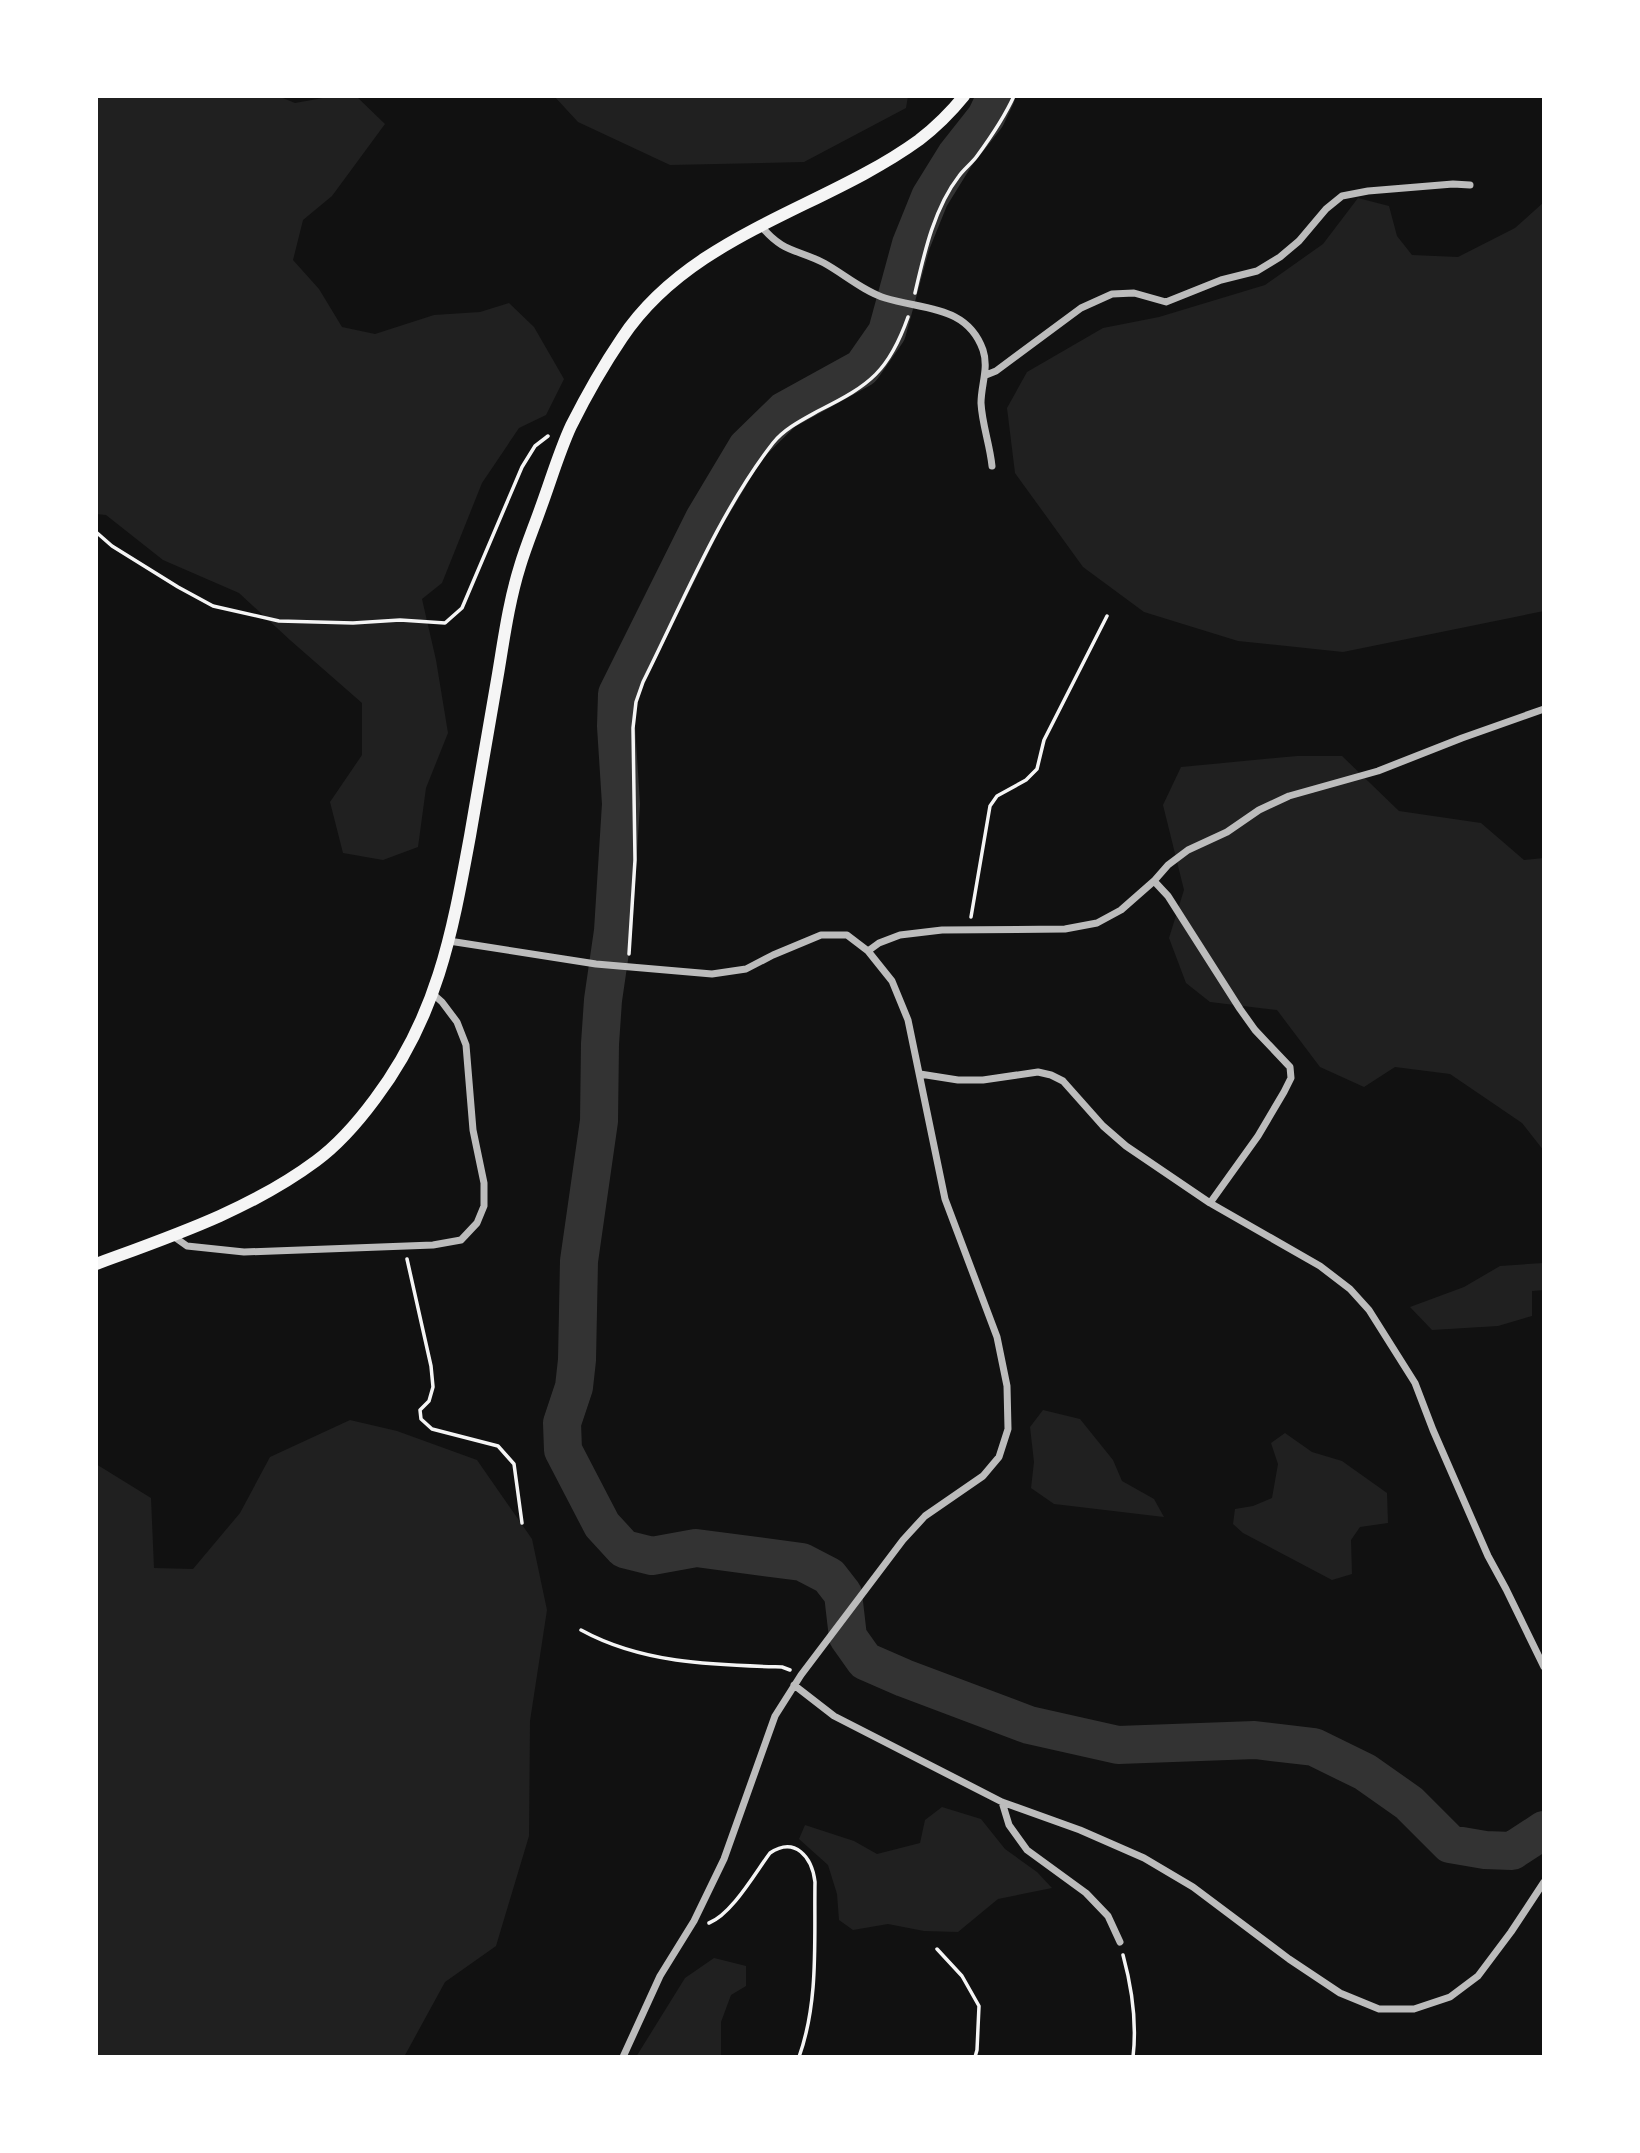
<svg xmlns="http://www.w3.org/2000/svg" width="1640" height="2153" viewBox="0 0 1640 2153" font-family="Signika,sans-serif">
<style>
.green{fill:#202020}
.lines{fill:none;stroke-linecap:round;stroke-linejoin:round}
.river{stroke:#333;stroke-width:38}
.path{stroke:#f5f5f5;stroke-width:3.5}
.minor{stroke:#bcbcbc;stroke-width:7}
.secondary{stroke:#f5f5f5;stroke-width:12}
</style>
<rect width="100%" height="100%" fill="#111"/>
<path class="green" d="M 96,96 L 278,96 L 295,103 L 334,96 L 356,96 L 385,124 L 332,196 L 303,220 L 293,260 L 319,289 L 342,327 L 375,334 L 434,315 L 480,312 L 509,303 L 534,327 L 564,379 L 546,415 L 519,428 L 482,483 L 442,583 L 422,599 L 436,660 L 448,733 L 426,788 L 418,847 L 383,860 L 343,853 L 330,802 L 362,755 L 362,703 L 290,640 L 239,593 L 163,560 L 106,515 L 96,514 Z
M 554,96 L 908,96 L 906,108 L 804,162 L 670,165 L 578,122 Z
M 1358,198 L 1389,206 L 1397,236 L 1412,255 L 1458,257 L 1515,228 L 1544,202 L 1544,611 L 1343,652 L 1238,641 L 1144,612 L 1083,567 L 1015,473 L 1007,408 L 1027,372 L 1103,328 L 1159,317 L 1265,285 L 1323,244 Z
M 1297,756 L 1342,756 L 1399,811 L 1481,823 L 1524,860 L 1544,858 L 1544,1151 L 1522,1123 L 1450,1074 L 1395,1067 L 1364,1087 L 1320,1067 L 1277,1010 L 1210,1002 L 1186,983 L 1169,938 L 1184,890 L 1163,805 L 1181,767 Z
M 1544,1263 L 1544,1290 L 1532,1291 L 1532,1316 L 1498,1326 L 1432,1330 L 1410,1307 L 1464,1287 L 1500,1266 Z
M 1043,1410 L 1080,1419 L 1113,1460 L 1122,1481 L 1154,1499 L 1164,1517 L 1054,1504 L 1031,1488 L 1034,1462 L 1030,1427 Z
M 350,1420 L 397,1431 L 477,1460 L 532,1539 L 547,1610 L 530,1721 L 529,1836 L 496,1946 L 445,1982 L 404,2057 L 96,2057 L 96,1464 L 151,1498 L 154,1568 L 193,1569 L 240,1513 L 270,1457 Z
M 1285,1433 L 1312,1452 L 1342,1461 L 1387,1493 L 1388,1523 L 1360,1527 L 1351,1540 L 1352,1574 L 1332,1580 L 1243,1533 L 1233,1524 L 1235,1509 L 1253,1506 L 1272,1498 L 1278,1464 L 1271,1443 Z
M 942,1807 L 981,1819 L 1005,1849 L 1037,1872 L 1052,1888 L 998,1899 L 958,1932 L 924,1931 L 888,1924 L 853,1930 L 839,1920 L 837,1894 L 828,1865 L 799,1839 L 805,1825 L 854,1841 L 877,1854 L 920,1843 L 925,1820 Z
M 714,1958 L 746,1966 L 746,1986 L 731,1995 L 721,2022 L 721,2057 L 636,2057 L 685,1978 Z"/>
<g class="lines">
<path class="river" d="M 996,96 L 986,117 L 956,155 L 930,197 L 911,244 L 887,332 L 862,368 L 784,411 L 747,447 L 704,519 L 617,694 L 616,726 L 621,804 L 613,931 L 603,1000 L 600,1044 L 599,1121 L 579,1261 L 577,1360 L 574,1387 L 562,1423 L 563,1450 L 602,1525 L 624,1549 L 652,1556 L 696,1548 L 802,1562 L 829,1576 L 843,1594 L 848,1637 L 865,1661 L 904,1678 L 1029,1725 L 1118,1745 L 1255,1740 L 1314,1747 L 1365,1772 L 1409,1803 L 1450,1844 L 1485,1850 L 1512,1851 L 1544,1830"/>
<path class="path" d="M 915,293 C 924,254 934,208 959,176 C 964,169 972,163 977,156 C 991,137 1004,118 1014,96
M 96,532 L 112,546 L 178,587 L 213,606 L 279,621 L 353,623 L 400,620 L 445,623 L 462,608 L 522,467 L 535,446 L 548,436
M 971,917 L 990,806 L 997,796 L 1026,780 L 1037,769 L 1044,740 L 1107,616
M 629,954 L 635,860 L 633,728 L 636,702 L 643,682 C 682,604 720,511 773,443 C 785,428 804,419 820,410 C 870,385 889,371 908,317
M 407,1259 L 431,1366 L 433,1387 L 429,1401 L 420,1410 L 421,1419 L 432,1429 L 498,1446 L 514,1464 L 522,1523
M 581,1630 C 643,1664 714,1665 782,1667 L 790,1670
M 709,1923 C 732,1914 755,1873 770,1853 C 795,1836 812,1857 815,1882 C 814,1940 819,2001 799,2057
M 937,1949 L 962,1976 L 979,2006 L 977,2050 L 975,2057
M 1123,1955 C 1132,1988 1137,2023 1133,2057"/>
<path class="minor" d="M 761,226 C 783,253 797,249 824,263 C 844,274 863,291 885,298 C 923,310 967,305 983,350 C 989,368 981,385 981,403 C 982,424 990,445 992,466
M 986,375 L 996,371 L 1081,308 L 1112,294 L 1134,293 L 1166,302 L 1221,280 L 1257,271 L 1280,257 L 1299,241 L 1326,209 L 1342,196 L 1368,191 L 1453,184 L 1470,185
M 1154,881 L 1168,896 L 1240,1009 L 1255,1030 L 1290,1067 L 1291,1078 L 1284,1092 L 1258,1136 L 1210,1203
M 449,941 L 596,964 L 712,974 L 746,969 L 773,955 L 821,935 L 847,935 L 868,951 L 892,981 L 908,1020 L 945,1199 L 997,1337 L 1007,1386 L 1008,1429 L 999,1457 L 983,1476 L 925,1516 L 903,1540 L 801,1675 L 775,1716 L 724,1859 L 694,1921 L 660,1976 L 623,2057
M 868,951 L 879,943 L 900,935 L 942,930 L 1065,929 L 1097,923 L 1121,910 L 1154,881 L 1168,865 L 1188,850 L 1227,832 L 1259,810 L 1289,796 L 1378,771 L 1462,738 L 1544,709
M 920,1074 L 958,1080 L 983,1080 L 1038,1072 L 1051,1075 L 1063,1081 L 1103,1126 L 1126,1146 L 1210,1203 L 1320,1266 L 1350,1289 L 1369,1310 L 1415,1383 L 1433,1430 L 1488,1556 L 1506,1589 L 1544,1667
M 173,1236 L 187,1246 L 244,1252 L 433,1245 L 461,1240 L 477,1223 L 484,1206 L 484,1183 L 473,1130 L 466,1045 L 457,1022 L 442,1002 L 433,994
M 794,1685 L 834,1716 L 1002,1802 L 1080,1830 L 1144,1858 L 1193,1887 L 1289,1959 L 1340,1993 L 1379,2009 L 1414,2009 L 1450,1997 L 1478,1976 L 1511,1932 L 1544,1882
M 1002,1802 L 1009,1825 L 1027,1850 L 1086,1893 L 1108,1916 L 1120,1942"/>
<path class="secondary" d="M 96,1264 C 172,1236 250,1210 316,1161 C 339,1144 358,1122 375,1099 C 437,1017 452,934 470,836 C 479,782 489,728 498,674 C 504,638 509,601 520,566 C 526,546 534,527 541,507 C 551,480 559,452 571,426 C 586,396 603,366 622,338 C 691,234 824,209 919,140 C 936,127 951,112 964,96"/>
</g>
<rect width="1640" height="2153" fill="none" stroke="#ffffff" stroke-width="196"/>
</svg>
